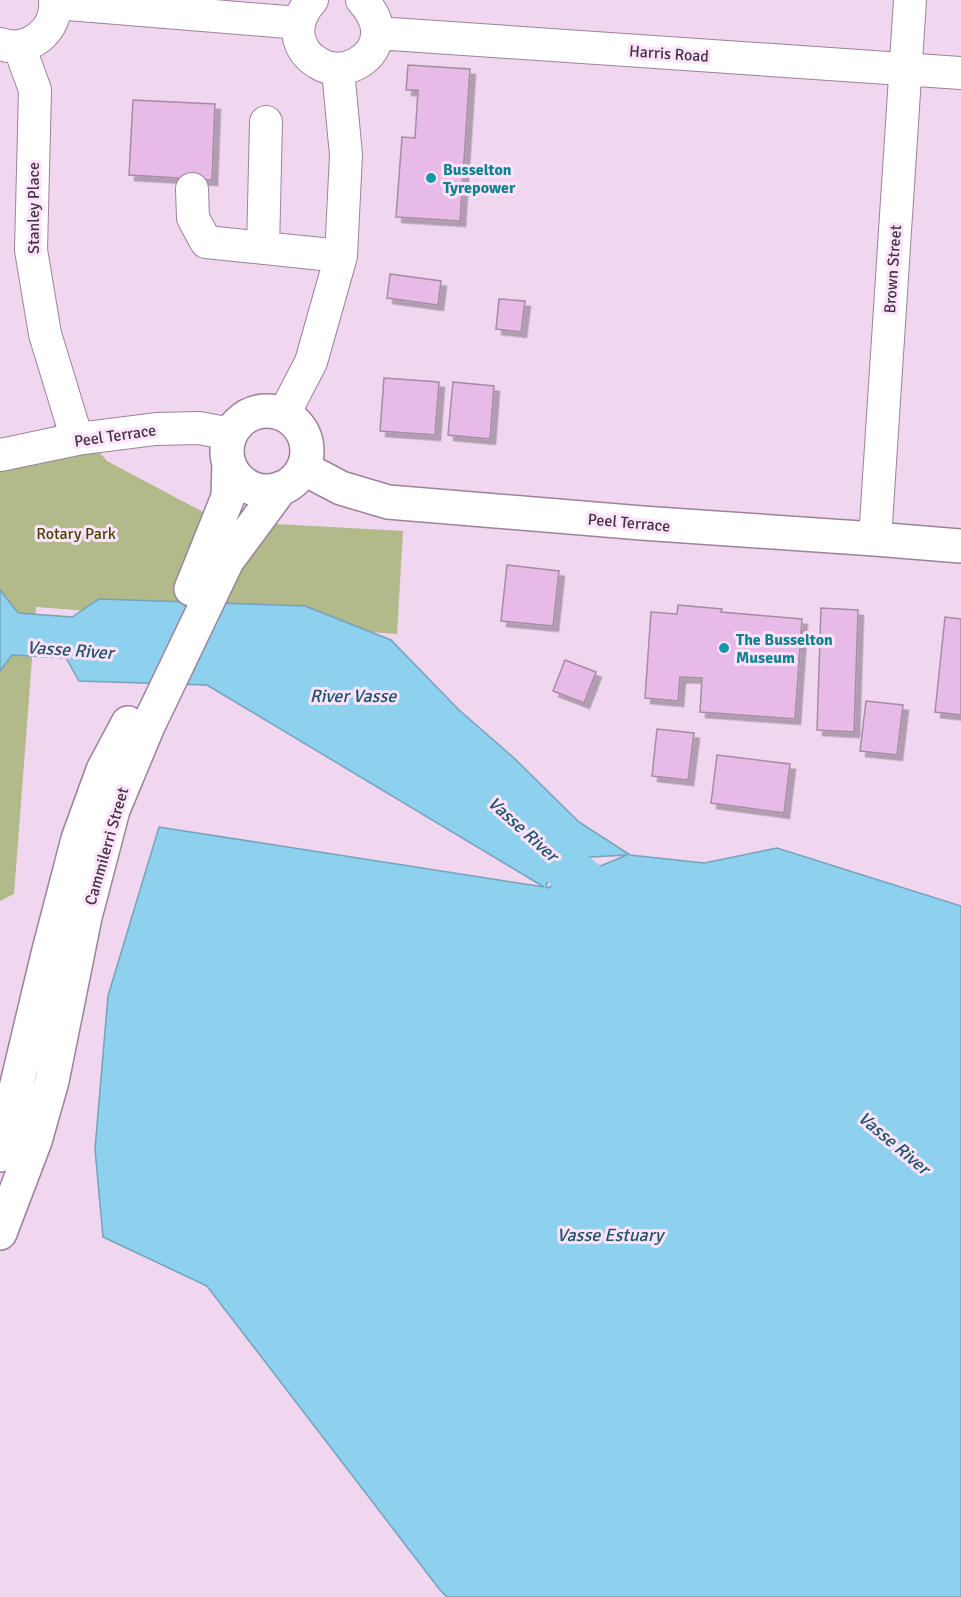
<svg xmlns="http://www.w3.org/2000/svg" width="961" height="1597" viewBox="0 0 961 1597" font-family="Signika,sans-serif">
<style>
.green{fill:#b2ba89}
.water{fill:#8dd1ee;stroke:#76a2ba;stroke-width:1.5;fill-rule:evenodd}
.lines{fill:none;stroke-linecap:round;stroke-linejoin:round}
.river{stroke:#8dd1ee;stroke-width:46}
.building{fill:#e8bae7;stroke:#a58ca3;stroke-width:1.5;filter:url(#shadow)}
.minor-casing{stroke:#9b829a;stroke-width:34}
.major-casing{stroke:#9b829a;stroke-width:36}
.minor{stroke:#fff;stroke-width:32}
.major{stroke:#fff;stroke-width:33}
.culture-dot{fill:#0f9aa8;stroke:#ffe3fd;stroke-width:2}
.labels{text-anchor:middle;stroke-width:6;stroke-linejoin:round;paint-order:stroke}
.street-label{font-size:16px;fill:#403640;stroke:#ffe3fd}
.culture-label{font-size:16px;font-weight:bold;fill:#0d838f;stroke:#ffe3fd;text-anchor:start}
.park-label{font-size:16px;fill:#404700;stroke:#ffe3fd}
.water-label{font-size:18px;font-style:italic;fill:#1e5569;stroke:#ffe3fd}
</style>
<defs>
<filter id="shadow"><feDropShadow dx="5.5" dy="5.5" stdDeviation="0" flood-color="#0004"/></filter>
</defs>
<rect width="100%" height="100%" fill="#f1d6f0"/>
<path class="green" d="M 67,415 L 107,461 L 220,521 L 403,531 L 397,634 L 36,607 L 14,894 L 0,901 L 0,468 Z"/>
<path class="water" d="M 0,590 L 18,613 L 72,617 L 99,599 L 305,606 L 391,640 L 458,709 L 514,758 L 579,822 L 630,855 L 704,863 L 777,848 L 961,906 L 961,1597 L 447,1597 L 440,1590 L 207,1286 L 103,1237 L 95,1149 L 108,996 L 159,827 L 544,887 L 207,685 L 79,681 L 66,658 L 12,655 L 0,671 ZM 627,855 L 547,888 L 546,887 L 555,859 Z"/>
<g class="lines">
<path class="river" d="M 507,815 L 555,858 L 626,918"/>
</g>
<path class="building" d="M 408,65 L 470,69 L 460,221 L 396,217 L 402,137 L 415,138 L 418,90 L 406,90 Z
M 133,100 L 215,104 L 212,180 L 129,175 Z
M 390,274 L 441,281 L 438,305 L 387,298 Z
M 499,299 L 525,301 L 521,332 L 496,329 Z
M 384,378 L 439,382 L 435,435 L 380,431 Z
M 453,382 L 494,386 L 490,439 L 448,435 Z
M 507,565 L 559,571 L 553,626 L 501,621 Z
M 678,605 L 722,609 L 721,612 L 802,619 L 795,719 L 700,712 L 702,678 L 680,677 L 678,701 L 645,698 L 651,612 L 677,614 Z
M 821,608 L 858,610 L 854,732 L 817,730 Z
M 945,617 L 961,619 L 961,715 L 935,712 Z
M 565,660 L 596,672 L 584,703 L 553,691 Z
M 866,701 L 903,705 L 897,755 L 860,751 Z
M 657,729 L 694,733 L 688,780 L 652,776 Z
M 717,755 L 790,764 L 784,813 L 711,803 Z"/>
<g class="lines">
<g class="minor-casing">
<path id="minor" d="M 312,0 C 302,11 296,23 299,38 C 302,50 308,57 318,63 C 342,79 380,59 377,29 C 376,17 369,8 362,0
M 56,3 L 299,23
M 377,33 L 961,73
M 0,44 C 29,54 58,30 55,0
M 19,46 L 35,90 L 31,250 L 45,334 L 77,439
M 192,189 L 193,218 L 206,242 L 341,256
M 263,248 L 266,122
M 284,414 L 311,362 L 341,256 L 346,155 L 338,70
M 0,455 L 77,439 L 156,429 L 199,428 L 231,434
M 875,539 L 910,0"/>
</g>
<g class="major-casing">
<path id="major" d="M227 451a40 40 0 1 1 80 0a40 40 0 1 1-80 0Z
M 303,468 L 341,488 L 388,502 L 642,523 L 875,539 L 961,546
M 191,589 L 228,497 L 229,463
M 0,1155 L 48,954 L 78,839 L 103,770 L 128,723
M 0,1233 L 35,1141 L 52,1081 L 85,917 L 113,810 L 148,726 L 227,561 L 281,488"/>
</g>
<use href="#minor" class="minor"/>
<use href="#major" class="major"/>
</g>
<g class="culture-dot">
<circle cx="431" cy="178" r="6"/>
<circle cx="724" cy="648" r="6"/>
</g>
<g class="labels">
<g class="street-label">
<text transform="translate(669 53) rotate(4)" y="6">Harris Road</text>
<text transform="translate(33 208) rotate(-90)" y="6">Stanley Place</text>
<text transform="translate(892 269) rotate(-86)" y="6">Brown Street</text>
<text transform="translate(115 435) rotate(-8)" y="6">Peel Terrace</text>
<text transform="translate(629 522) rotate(5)" y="6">Peel Terrace</text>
<text transform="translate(106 846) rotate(-74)" y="6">Cammilerri Street</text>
</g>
<g class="culture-label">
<text x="443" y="175">Busselton<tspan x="443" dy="18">Tyrepower</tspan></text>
<text x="736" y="645">The Busselton<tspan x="736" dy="18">Museum</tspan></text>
</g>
<g class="park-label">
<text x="76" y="539">Rotary Park</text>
</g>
<g class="water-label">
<text transform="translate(70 650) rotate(4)" y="6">Vasse River</text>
<text x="353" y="702">River Vasse</text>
<text transform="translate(523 829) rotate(42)" y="6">Vasse River</text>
<text transform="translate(894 1143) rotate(40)" y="6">Vasse River</text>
<text x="610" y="1241">Vasse Estuary</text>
</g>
</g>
</svg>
